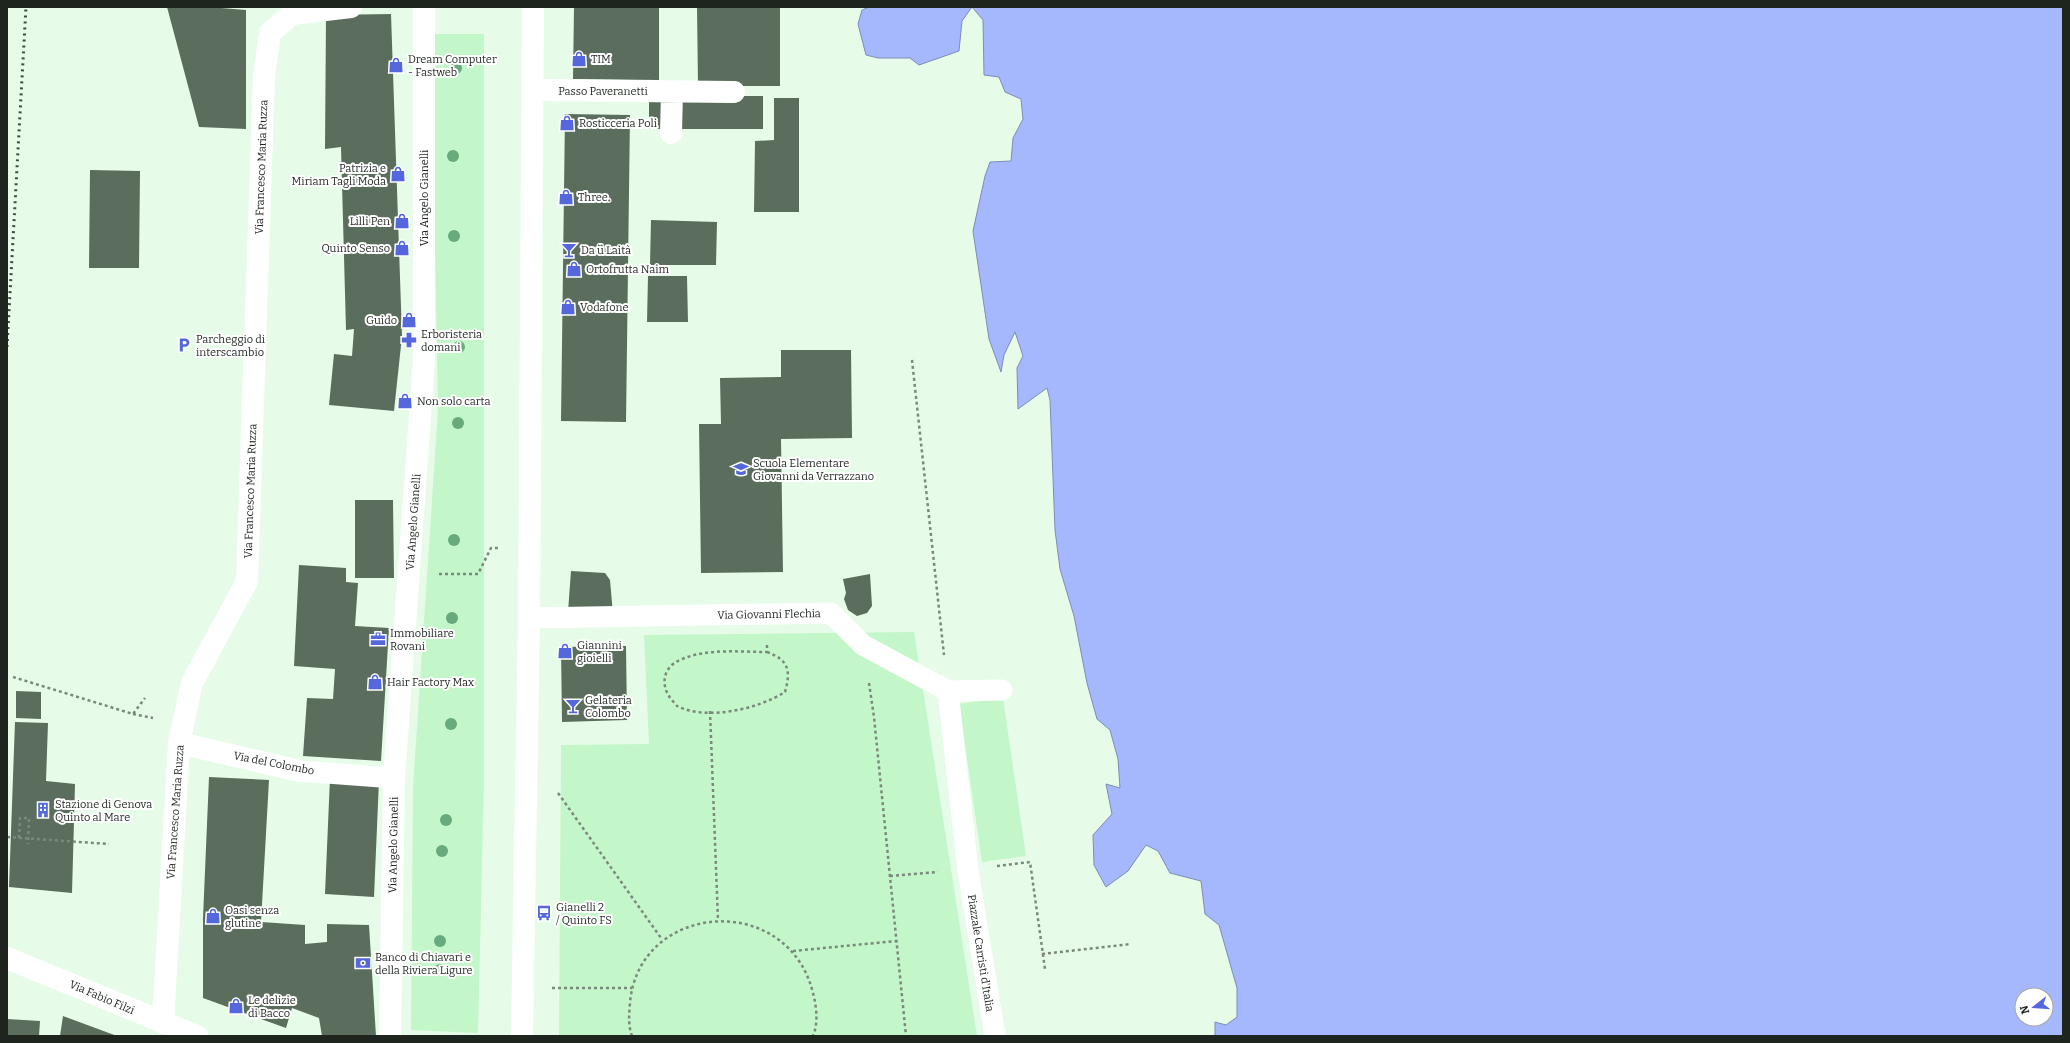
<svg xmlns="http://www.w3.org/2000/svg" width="2070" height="1043" viewBox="0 0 2070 1043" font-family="Bitter,serif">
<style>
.green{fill:#c3f6c8}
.water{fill:#a6b8fd;stroke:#7d8cba;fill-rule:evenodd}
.building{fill:#5b6d5d}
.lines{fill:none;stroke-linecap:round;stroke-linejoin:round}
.path{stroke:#7b897d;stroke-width:2.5;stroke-dasharray:3 3;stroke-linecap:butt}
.pedestrian{stroke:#fff;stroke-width:21}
.minor{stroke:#fff;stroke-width:22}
.tertiary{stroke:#fff;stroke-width:22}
.primary{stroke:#fff;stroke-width:22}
.rail{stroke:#414b42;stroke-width:3;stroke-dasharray:2 4;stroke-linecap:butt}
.tree{fill:#68aa7c}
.labels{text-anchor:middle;stroke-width:4;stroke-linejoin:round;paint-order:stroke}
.poi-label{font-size:11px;fill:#1e251f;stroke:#fff;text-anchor:start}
.street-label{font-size:11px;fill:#1e251f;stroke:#fff}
</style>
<rect width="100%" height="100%" fill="#e6fce8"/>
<path class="green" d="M 431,34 L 484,34 L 484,779 L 478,1033 L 411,1030 L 413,788 L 438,410 Z
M 914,632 L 977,1036 L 559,1036 L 561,745 L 649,744 L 644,635 Z
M 1003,698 L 1026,856 L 982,862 L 959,704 Z"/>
<path class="water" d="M 869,7 L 2063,7 L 2063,1036 L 1215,1036 L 1215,1022 L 1226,1025 L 1237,1017 L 1237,988 L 1219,925 L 1205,914 L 1201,881 L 1170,873 L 1158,851 L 1146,845 L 1128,871 L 1106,887 L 1094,865 L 1093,835 L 1112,814 L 1106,784 L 1120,788 L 1118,759 L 1110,730 L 1097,719 L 1087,683 L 1074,616 L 1060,569 L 1055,530 L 1050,400 L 1047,388 L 1018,409 L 1017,368 L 1023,356 L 1015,332 L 1004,355 L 1001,372 L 989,339 L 973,231 L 985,176 L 990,162 L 1011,161 L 1013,138 L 1023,119 L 1021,99 L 1005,92 L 999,77 L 984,75 L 983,20 L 972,7 L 962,21 L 959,51 L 919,65 L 910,58 L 878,58 L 866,55 L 858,24 L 862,10 ZM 2022,995 L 2046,995 L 2046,1019 L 2022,1019 Z"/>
<path class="building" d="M 167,7 L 209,7 L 246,10 L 246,129 L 199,127 Z
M 574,7 L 659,7 L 659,80 L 573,79 Z
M 697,7 L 780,7 L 780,86 L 698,86 Z
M 391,14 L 402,336 L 394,411 L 329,405 L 334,354 L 352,356 L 354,329 L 346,330 L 341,147 L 325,149 L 326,15 Z
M 649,96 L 763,96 L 763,129 L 649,129 Z
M 774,98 L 799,98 L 799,212 L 754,212 L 755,141 L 774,140 Z
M 565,114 L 630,115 L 626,422 L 561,421 Z
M 90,170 L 140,171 L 139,268 L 89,268 Z
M 651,220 L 717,222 L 716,265 L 650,265 Z
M 648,276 L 687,276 L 688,322 L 647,322 Z
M 781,350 L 851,350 L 852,438 L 781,439 L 783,572 L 701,573 L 699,424 L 721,424 L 720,378 L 781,377 Z
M 355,500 L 393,500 L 394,578 L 355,578 Z
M 299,565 L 346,568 L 346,582 L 358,583 L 355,626 L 389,628 L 381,761 L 303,756 L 307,698 L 333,699 L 335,669 L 294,666 Z
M 571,571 L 605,573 L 610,580 L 613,614 L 568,612 Z
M 870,574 L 872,606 L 867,613 L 857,616 L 848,610 L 844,599 L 846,593 L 843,579 Z
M 626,646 L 627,720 L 562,722 L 561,647 Z
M 16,691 L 41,692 L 41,719 L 16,718 Z
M 15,722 L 48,723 L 46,781 L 75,784 L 72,893 L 9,887 Z
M 209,777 L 269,780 L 261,922 L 305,925 L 305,944 L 327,942 L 327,924 L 369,925 L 376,1036 L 322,1036 L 319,1018 L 292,1008 L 286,1028 L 203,998 L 203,918 Z
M 330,778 L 379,780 L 374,897 L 325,894 Z
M 63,1016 L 117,1036 L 60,1036 Z
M 7,1019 L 40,1021 L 39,1036 L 7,1036 Z"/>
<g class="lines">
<path class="path" d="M 912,360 L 944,655
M 439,574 L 478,574 L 491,548 L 499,548
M 767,645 L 767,652 C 739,652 706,648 680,660 C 663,667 660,685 671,699 C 673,701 675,704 677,706 C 707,721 758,709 785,692 C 791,671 789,660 767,652
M 13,677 L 133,714 L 145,698
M 869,683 L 874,717 L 906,1036
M 710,711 L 718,920
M 133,714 L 153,718
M 558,793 L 661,938
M 7,837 L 109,844
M 19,838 L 20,818 L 29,818 L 28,844
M 997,866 L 1030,862 L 1045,969
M 890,876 L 938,872
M 793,951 L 896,941
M 1042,954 L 1131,944
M 552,988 L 632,988
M 632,1036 C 628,1025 629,1015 630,1003 C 638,907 774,891 809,980 C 815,997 820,1019 813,1036"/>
<path class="pedestrian" d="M 529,618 L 831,613 L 863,645 L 948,691 L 968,870 L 995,1036
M 948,691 L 1002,690
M 300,771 L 394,778"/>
<path class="minor" d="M 533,90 L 734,92
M 671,133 L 672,91
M 179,743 L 300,771
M 163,1023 L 179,743 L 192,683 L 247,581 L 264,76 L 270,33 L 292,14 L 351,7
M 390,1036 L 394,778 L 424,360 L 424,7"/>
<path class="tertiary" d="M 7,958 L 197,1036"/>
<path class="primary" d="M 522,1036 L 529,618 L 533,7"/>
<path class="rail" d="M 7,347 L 26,7"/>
</g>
<g class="tree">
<circle cx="456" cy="68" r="6"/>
<circle cx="453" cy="156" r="6"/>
<circle cx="454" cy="236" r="6"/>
<circle cx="459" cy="347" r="6"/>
<circle cx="458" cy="423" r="6"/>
<circle cx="454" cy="540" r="6"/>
<circle cx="452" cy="618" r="6"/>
<circle cx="451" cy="724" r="6"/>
<circle cx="446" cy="820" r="6"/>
<circle cx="442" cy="851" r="6"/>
<circle cx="440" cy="941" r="6"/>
<circle cx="440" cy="970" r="6"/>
</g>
<defs>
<g id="shop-bare" transform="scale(1.2)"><path d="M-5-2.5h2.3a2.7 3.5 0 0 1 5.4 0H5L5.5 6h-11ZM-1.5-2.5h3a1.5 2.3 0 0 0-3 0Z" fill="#5567dd" stroke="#fff" stroke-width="2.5" paint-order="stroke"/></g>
<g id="bar-bare" transform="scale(1.2)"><path d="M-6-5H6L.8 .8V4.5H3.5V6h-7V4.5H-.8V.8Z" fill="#5567dd" stroke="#fff" stroke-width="2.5" paint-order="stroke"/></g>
<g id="pharmacy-bare" transform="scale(1.2)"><path d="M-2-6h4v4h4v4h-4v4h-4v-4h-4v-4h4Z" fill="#5567dd" stroke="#fff" stroke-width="2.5" paint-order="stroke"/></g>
<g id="parking-bare" transform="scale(1.2)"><path d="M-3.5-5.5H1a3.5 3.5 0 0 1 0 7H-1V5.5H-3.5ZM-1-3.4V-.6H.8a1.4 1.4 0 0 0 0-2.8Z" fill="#5567dd" stroke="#fff" stroke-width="2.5" paint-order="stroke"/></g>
<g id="school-bare" transform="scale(1.2)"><path d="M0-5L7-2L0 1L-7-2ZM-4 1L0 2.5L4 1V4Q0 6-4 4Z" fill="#5567dd" stroke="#fff" stroke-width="2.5" paint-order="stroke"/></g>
<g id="office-bare" transform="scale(1.2)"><path d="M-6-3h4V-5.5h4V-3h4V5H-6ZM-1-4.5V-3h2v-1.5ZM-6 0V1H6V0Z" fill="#5567dd" stroke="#fff" stroke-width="2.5" paint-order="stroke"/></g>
<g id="building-bare" transform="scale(1.2)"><path d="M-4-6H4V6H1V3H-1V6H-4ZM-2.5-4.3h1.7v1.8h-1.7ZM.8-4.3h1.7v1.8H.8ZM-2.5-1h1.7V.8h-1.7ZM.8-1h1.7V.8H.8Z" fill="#5567dd" stroke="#fff" stroke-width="2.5" paint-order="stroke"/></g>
<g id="bus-bare" transform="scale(1.2)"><path d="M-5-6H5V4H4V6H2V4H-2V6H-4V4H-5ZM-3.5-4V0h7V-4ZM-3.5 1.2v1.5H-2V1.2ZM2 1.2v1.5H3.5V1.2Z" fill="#5567dd" stroke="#fff" stroke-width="2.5" paint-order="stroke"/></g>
<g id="bank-bare" transform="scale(1.2)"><path d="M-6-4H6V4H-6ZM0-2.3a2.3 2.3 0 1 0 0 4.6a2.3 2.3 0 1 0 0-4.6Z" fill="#5567dd" stroke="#fff" stroke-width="2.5" paint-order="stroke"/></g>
</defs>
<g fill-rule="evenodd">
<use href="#shop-bare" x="579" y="59"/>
<use href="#shop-bare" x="396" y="65"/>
<use href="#shop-bare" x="567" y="123"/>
<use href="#shop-bare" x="398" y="174"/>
<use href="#shop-bare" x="566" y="197"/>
<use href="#shop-bare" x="402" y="221"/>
<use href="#shop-bare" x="402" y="248"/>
<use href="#bar-bare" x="569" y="250"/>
<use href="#shop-bare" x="574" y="269"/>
<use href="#shop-bare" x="568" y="307"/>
<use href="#shop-bare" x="409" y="320"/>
<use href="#pharmacy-bare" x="409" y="340"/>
<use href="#parking-bare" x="184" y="345"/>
<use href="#shop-bare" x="405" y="401"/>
<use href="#school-bare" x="741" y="469"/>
<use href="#office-bare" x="378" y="639"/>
<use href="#shop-bare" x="565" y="651"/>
<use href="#shop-bare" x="375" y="682"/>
<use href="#bar-bare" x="573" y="706"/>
<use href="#building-bare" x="43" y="810"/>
<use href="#bus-bare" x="544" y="913"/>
<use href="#shop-bare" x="213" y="916"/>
<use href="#bank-bare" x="363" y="963"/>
<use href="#shop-bare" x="236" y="1006"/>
</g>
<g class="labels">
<g class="poi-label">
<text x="408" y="63">Dream Computer<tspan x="408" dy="13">- Fastweb</tspan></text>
<text x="591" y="63">TIM</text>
<text x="579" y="127">Rosticceria Poli</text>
<text x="386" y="172" text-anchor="end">Patrizia e<tspan x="386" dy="13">Miriam Tagli Moda</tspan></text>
<text x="578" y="201">Three.</text>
<text x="390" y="225" text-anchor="end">Lilli Pen</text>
<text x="390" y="252" text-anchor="end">Quinto Senso</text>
<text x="581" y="254">Da ü Laità</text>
<text x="586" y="273">Ortofrutta Naim</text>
<text x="580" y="311">Vodafone</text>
<text x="397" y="324" text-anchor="end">Guido</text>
<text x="421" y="338">Erboristeria<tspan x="421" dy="13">domani</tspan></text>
<text x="196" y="343">Parcheggio di<tspan x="196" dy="13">interscambio</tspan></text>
<text x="417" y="405">Non solo carta</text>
<text x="753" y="467">Scuola Elementare<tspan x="753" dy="13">Giovanni da Verrazzano</tspan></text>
<text x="390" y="637">Immobiliare<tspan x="390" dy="13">Rovani</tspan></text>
<text x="577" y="649">Giannini<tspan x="577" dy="13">gioielli</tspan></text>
<text x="387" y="686">Hair Factory Max</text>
<text x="585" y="704">Gelateria<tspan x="585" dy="13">Colombo</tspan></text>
<text x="55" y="808">Stazione di Genova<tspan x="55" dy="13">Quinto al Mare</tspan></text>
<text x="556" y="911">Gianelli 2<tspan x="556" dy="13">/ Quinto FS</tspan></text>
<text x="225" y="914">Oasi senza<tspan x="225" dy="13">glutine</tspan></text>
<text x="375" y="961">Banco di Chiavari e<tspan x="375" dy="13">della Riviera Ligure</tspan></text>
<text x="248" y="1004">Le delizie<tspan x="248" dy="13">di Bacco</tspan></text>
</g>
<g class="street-label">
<text x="603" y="95">Passo Paveranetti</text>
<text transform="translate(261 167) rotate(-88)" y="4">Via Francesco Maria Ruzza</text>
<text transform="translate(424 198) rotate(-90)" y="4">Via Angelo Gianelli</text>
<text transform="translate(250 491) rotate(-88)" y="4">Via Francesco Maria Ruzza</text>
<text transform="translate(413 522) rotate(-86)" y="4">Via Angelo Gianelli</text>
<text transform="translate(769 614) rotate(-1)" y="4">Via Giovanni Flechia</text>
<text transform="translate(274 763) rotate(11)" y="4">Via del Colombo</text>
<text transform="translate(175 812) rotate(-86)" y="4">Via Francesco Maria Ruzza</text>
<text transform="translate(393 845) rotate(-89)" y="4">Via Angelo Gianelli</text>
<text transform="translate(981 953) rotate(81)" y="4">Piazzale Carristi d'Italia</text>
<text transform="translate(102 997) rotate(23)" y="4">Via Fabio Filzi</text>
</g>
</g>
<rect width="2070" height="1043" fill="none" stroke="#1e251f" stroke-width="16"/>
<g transform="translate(2034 1007) rotate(253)"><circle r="19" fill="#ffffff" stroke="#a5a8a5"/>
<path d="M0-3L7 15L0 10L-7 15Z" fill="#5567dd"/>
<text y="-6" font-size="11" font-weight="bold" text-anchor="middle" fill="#1e251f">N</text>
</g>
</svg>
